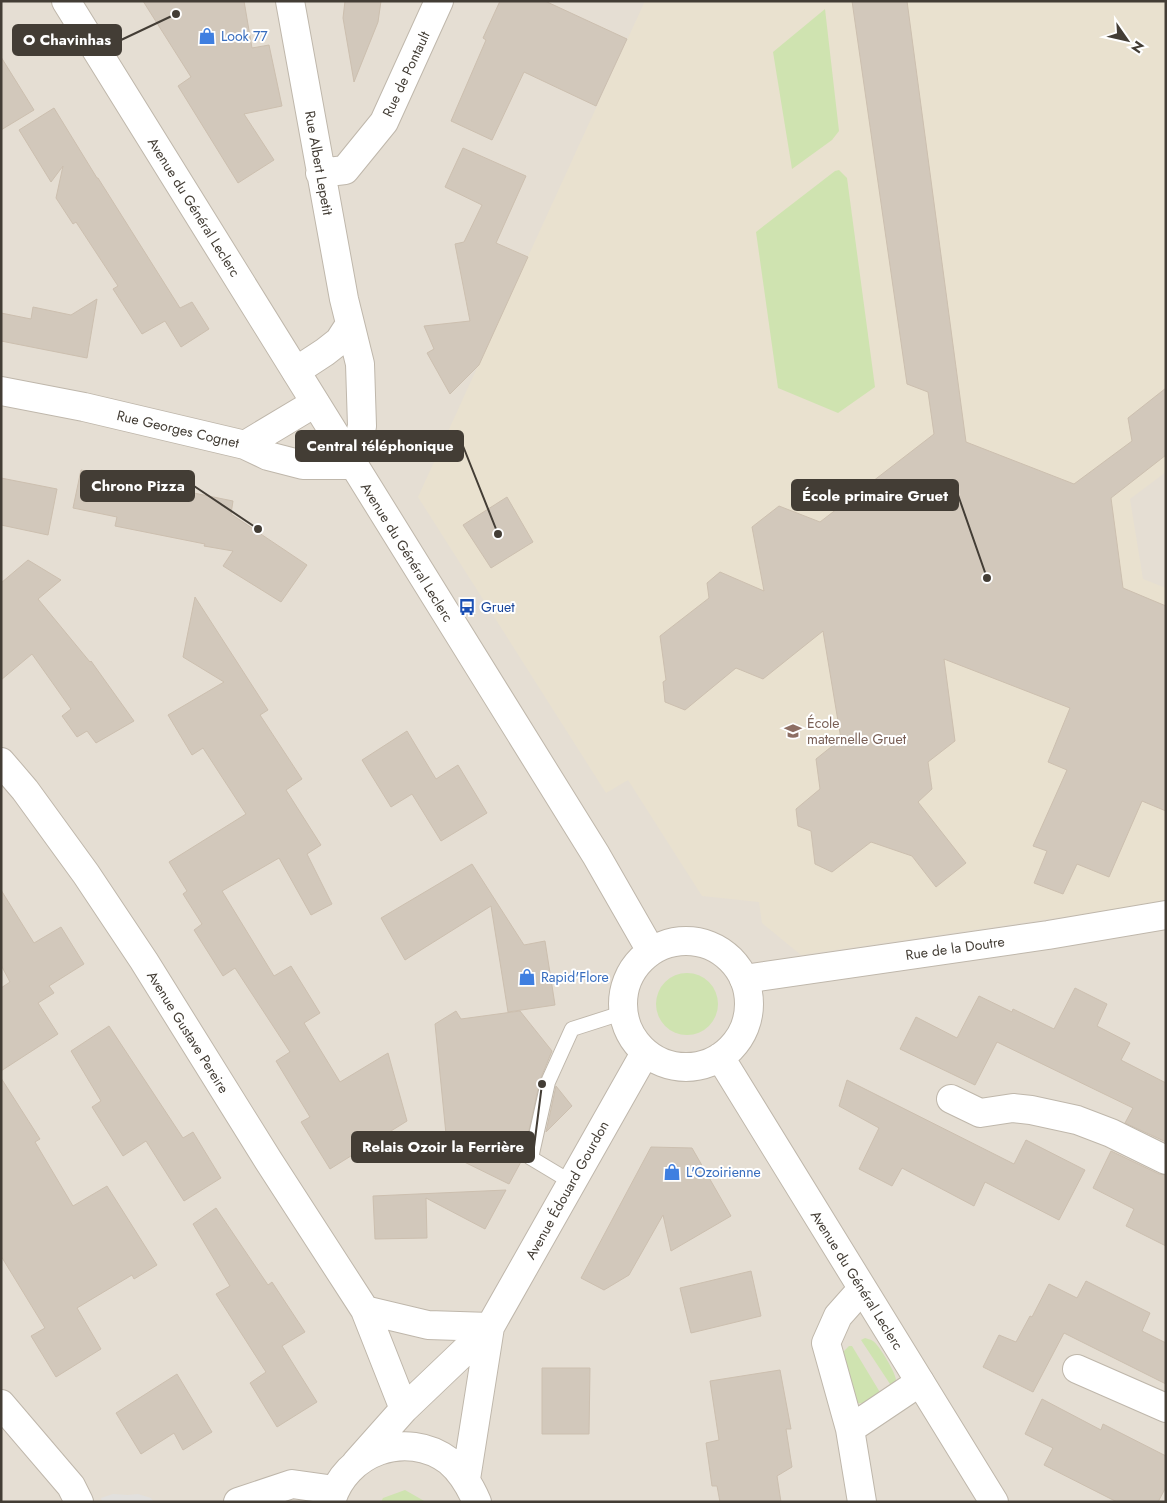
<svg xmlns="http://www.w3.org/2000/svg" width="1167" height="1503" viewBox="0 0 1167 1503" font-family="Jost,sans-serif">
<style>
.residential{fill:#e5ded3}
.education{fill:#e9e1cf}
.green{fill:#cfe3b0}
.parking{fill:#e2e0dd}
.building{fill:#d2c8bb;stroke:#ccbfaf}
.lines{fill:none;stroke-linecap:round;stroke-linejoin:round}
.service-casing{stroke:#bfb7ab;stroke-width:16}
.minor-casing{stroke:#bfb7ab;stroke-width:30}
.tertiary-casing{stroke:#bfb7ab;stroke-width:30}
.service{stroke:#fff;stroke-width:14}
.minor{stroke:#fff;stroke-width:28}
.tertiary{stroke:#fff;stroke-width:28}
.labels{text-anchor:middle;stroke-width:4;stroke-linejoin:round;paint-order:stroke}
.shop-label{font-size:14px;fill:#366cbe;stroke:#fff;text-anchor:start}
.street-label{font-size:14px;fill:#433d35;stroke:#fff}
.transit-label{font-size:14px;fill:#164399;stroke:#fff;text-anchor:start}
.education-label{font-size:14px;fill:#785e54;stroke:#fff;text-anchor:start}
.leader{fill:none;stroke:#433d35;stroke-width:2}
.callout-dot{fill:#433d35;stroke:#fff;stroke-width:2}
.callout{fill:#433d35;stroke:#433d35;stroke-width:2}
.callout-label{font-size:15px;text-anchor:middle;font-weight:bold;fill:#fff}
</style>
<rect width="100%" height="100%" fill="#f1ede5"/>
<path class="residential" d="M 1,1 L 1166,1 L 1166,1502 L 1,1502 Z"/>
<path class="education" d="M 645,1 L 1166,1 L 1166,472 L 1130,499 L 1143,579 L 1166,588 L 1166,902 L 801,955 L 762,923 L 759,902 L 702,896 L 628,780 L 606,793 L 418,497 Z"/>
<path class="green" d="M 825,9 L 839,131 L 832,140 L 792,169 L 773,52 Z
M 839,170 L 847,178 L 875,387 L 838,413 L 778,388 L 756,232 L 835,171 Z
M656 1004a31 31 0 1 1 62 0a31 31 0 1 1-62 0Z
M 865,1338 C 867,1339 870,1339 873,1341 C 879,1345 896,1373 896,1380 L 892,1387 L 861,1340 Z
M 849,1346 L 852,1346 L 881,1394 C 872,1399 864,1406 853,1402 L 842,1353 Z
M 405,1490 L 426,1502 L 381,1502 L 383,1498 Z"/>
<path class="parking" d="M 113,1494 L 128,1495 L 138,1494 L 151,1498 L 154,1502 L 102,1502 L 101,1498 Z"/>
<path class="building" d="M 143,1 L 244,1 L 252,48 L 269,45 L 282,106 L 244,114 L 274,160 L 238,183 L 178,86 L 191,77 Z
M 345,1 L 381,1 L 378,22 L 354,82 L 343,18 Z
M 500,1 L 545,1 L 627,39 L 596,106 L 524,72 L 492,140 L 451,121 L 486,40 L 483,38 Z
M 852,1 L 907,1 L 966,442 L 1074,484 L 1132,441 L 1128,418 L 1166,388 L 1166,455 L 1111,498 L 1123,588 L 1166,606 L 1166,811 L 1142,801 L 1109,877 L 1077,864 L 1063,894 L 1034,883 L 1047,851 L 1033,846 L 1067,770 L 1048,762 L 1070,708 L 944,659 L 955,741 L 928,762 L 932,789 L 918,802 L 966,863 L 936,887 L 912,856 L 871,842 L 832,872 L 815,864 L 811,831 L 798,826 L 796,809 L 820,789 L 816,759 L 841,739 L 823,631 L 763,679 L 736,668 L 685,710 L 665,702 L 663,682 L 666,680 L 660,636 L 709,598 L 707,583 L 720,572 L 764,591 L 752,527 L 779,506 L 820,522 L 934,434 L 928,392 L 907,384 Z
M 1,57 L 34,110 L 1,130 Z
M 54,108 L 97,178 L 98,178 L 180,308 L 192,302 L 209,329 L 181,347 L 165,321 L 142,334 L 113,289 L 118,286 L 76,222 L 73,224 L 56,198 L 63,166 L 51,182 L 19,130 Z
M 463,148 L 526,176 L 496,243 L 528,257 L 479,365 L 450,394 L 427,353 L 434,349 L 424,326 L 470,321 L 455,244 L 464,242 L 482,205 L 445,187 Z
M 97,299 L 87,358 L 1,341 L 1,313 L 31,319 L 33,307 L 71,315 Z
M 81,470 L 233,501 L 231,514 L 307,565 L 281,602 L 223,566 L 233,551 L 204,546 L 205,544 L 115,526 L 117,517 L 73,508 Z
M 1,478 L 57,489 L 48,535 L 1,525 Z
M 507,497 L 533,542 L 491,568 L 463,525 Z
M 28,560 L 61,580 L 38,599 L 90,662 L 91,661 L 134,721 L 96,743 L 87,731 L 77,737 L 62,716 L 71,709 L 32,654 L 1,680 L 1,583 Z
M 195,597 L 268,710 L 260,715 L 302,779 L 286,790 L 321,845 L 307,854 L 332,904 L 311,915 L 279,858 L 222,891 L 274,976 L 291,966 L 320,1013 L 304,1023 L 340,1082 L 388,1053 L 407,1121 L 330,1169 L 301,1122 L 310,1117 L 276,1061 L 290,1052 L 235,968 L 223,976 L 194,930 L 202,924 L 183,894 L 187,891 L 169,862 L 246,814 L 203,748 L 192,755 L 168,715 L 224,682 L 183,657 Z
M 407,731 L 436,779 L 458,765 L 487,813 L 441,841 L 412,794 L 391,807 L 362,760 Z
M 472,864 L 524,945 L 545,941 L 555,1005 L 508,1012 L 491,906 L 405,960 L 381,918 Z
M 1,890 L 34,943 L 61,927 L 84,964 L 49,986 L 54,993 L 38,1003 L 58,1034 L 1,1071 L 1,988 L 10,982 L 1,965 Z
M 1075,988 L 1107,1004 L 1097,1026 L 1130,1043 L 1121,1060 L 1166,1083 L 1166,1142 L 1125,1123 L 1133,1108 L 997,1042 L 975,1085 L 900,1049 L 916,1017 L 957,1038 L 979,996 L 1012,1012 L 1013,1009 L 1054,1029 Z
M 456,1011 L 461,1019 L 520,1011 L 552,1051 L 540,1080 L 523,1158 L 509,1184 L 448,1154 L 435,1024 Z
M 109,1026 L 183,1138 L 193,1132 L 221,1178 L 184,1201 L 146,1141 L 123,1156 L 92,1107 L 101,1101 L 71,1051 Z
M 1,1078 L 40,1139 L 35,1142 L 73,1206 L 107,1186 L 157,1265 L 134,1279 L 132,1275 L 77,1308 L 101,1349 L 56,1377 L 31,1336 L 45,1328 L 1,1256 Z
M 847,1080 L 1014,1164 L 1026,1140 L 1085,1170 L 1059,1220 L 985,1182 L 974,1206 L 902,1168 L 892,1186 L 859,1169 L 879,1128 L 839,1106 Z
M 556,1086 L 572,1106 L 546,1132 Z
M 651,1147 L 692,1148 L 731,1216 L 671,1251 L 663,1215 L 629,1275 L 604,1290 L 581,1278 Z
M 1111,1151 L 1159,1174 L 1166,1175 L 1166,1246 L 1126,1226 L 1134,1209 L 1093,1188 Z
M 506,1190 L 485,1229 L 426,1198 L 427,1238 L 375,1239 L 373,1196 Z
M 216,1208 L 268,1285 L 272,1282 L 305,1332 L 282,1346 L 317,1402 L 277,1427 L 250,1383 L 266,1372 L 216,1294 L 230,1286 L 193,1224 Z
M 751,1271 L 761,1316 L 691,1333 L 680,1288 Z
M 1086,1281 L 1150,1313 L 1142,1331 L 1166,1343 L 1166,1384 L 1064,1333 L 1033,1392 L 983,1367 L 999,1335 L 1016,1342 L 1030,1316 L 1032,1317 L 1049,1284 L 1077,1298 Z
M 542,1368 L 590,1368 L 589,1434 L 542,1434 Z
M 780,1370 L 791,1429 L 786,1429 L 792,1467 L 777,1476 L 781,1502 L 720,1502 L 717,1486 L 712,1486 L 706,1443 L 719,1440 L 710,1381 Z
M 177,1374 L 212,1432 L 183,1450 L 174,1433 L 141,1454 L 116,1413 Z
M 1042,1399 L 1101,1430 L 1103,1424 L 1166,1456 L 1166,1487 L 1158,1502 L 1117,1502 L 1044,1465 L 1053,1448 L 1025,1434 Z"/>
<g class="lines">
<g class="service-casing">
<path id="service" d="M 571,1182 L 531,1158 L 548,1082 L 572,1029 L 622,1013"/>
</g>
<g class="minor-casing">
<path id="minor" d="M 320,173 L 345,170 L 384,122 L 439,1
M 296,371 L 325,352 L 339,341 L 350,324
M 1,391 L 84,407 L 245,445 L 268,456 L 303,465 L 353,465 L 362,426 L 360,364 L 344,299 L 290,1
M 245,445 L 315,403
M 1,762 L 25,790 L 86,874 L 144,961 L 268,1160 L 365,1310 L 404,1409
M 744,979 L 1048,935 L 1166,915
M 951,1099 L 980,1113 L 1013,1108 L 1031,1110 L 1077,1120 L 1111,1133 L 1166,1160
M 365,1310 L 428,1325 L 490,1327
M 1077,1369 L 1166,1408
M 1,1404 L 71,1486 L 79,1502
M 850,1429 L 920,1382
M 356,1463 L 404,1409 L 490,1327 L 645,1053
M 466,1479 L 490,1327
M 238,1502 L 292,1484 L 335,1490
M 331,1502 C 345,1452 406,1429 449,1461 C 462,1472 470,1486 477,1502
M 862,1502 L 850,1429 L 826,1343 L 838,1316 L 862,1289"/>
</g>
<g class="tertiary-casing">
<path id="tertiary" d="M 66,1 L 596,855 L 651,951
M623 1004a63 63 0 1 1 126 0a63 63 0 1 1-126 0Z
M 720,1057 L 994,1502"/>
</g>
<use href="#service" class="service"/>
<use href="#minor" class="minor"/>
<use href="#tertiary" class="tertiary"/>
</g>
<defs>
<g id="shop-bare" transform="scale(1.35)"><path d="M-5-2.5h2.3a2.7 3.5 0 0 1 5.4 0H5L5.5 6h-11ZM-1.5-2.5h3a1.5 2.3 0 0 0-3 0Z" fill="#3f7fe0" stroke="#fff" stroke-width="2.5" paint-order="stroke"/></g>
<g id="bus-bare" transform="scale(1.35)"><path d="M-5-6H5V4H4V6H2V4H-2V6H-4V4H-5ZM-3.5-4V0h7V-4ZM-3.5 1.2v1.5H-2V1.2ZM2 1.2v1.5H3.5V1.2Z" fill="#1a4fb4" stroke="#fff" stroke-width="2.5" paint-order="stroke"/></g>
<g id="school-bare" transform="scale(1.35)"><path d="M0-5L7-2L0 1L-7-2ZM-4 1L0 2.5L4 1V4Q0 6-4 4Z" fill="#8d6e63" stroke="#fff" stroke-width="2.5" paint-order="stroke"/></g>
</defs>
<g fill-rule="evenodd">
<use href="#shop-bare" x="207" y="36"/>
<use href="#bus-bare" x="467" y="607"/>
<use href="#school-bare" x="793" y="731"/>
<use href="#shop-bare" x="527" y="977"/>
<use href="#shop-bare" x="672" y="1172"/>
</g>
<g class="labels">
<g class="shop-label">
<text x="221" y="41">Look 77</text>
<text x="541" y="982">Rapid'Flore</text>
<text x="686" y="1177">L'Ozoirienne</text>
</g>
<g class="street-label">
<text transform="translate(406 74) rotate(-65)" y="5">Rue de Pontault</text>
<text transform="translate(319 163) rotate(80)" y="5">Rue Albert Lepetit</text>
<text transform="translate(194 207) rotate(58)" y="5">Avenue du Général Leclerc</text>
<text transform="translate(178 429) rotate(13)" y="5">Rue Georges Cognet</text>
<text transform="translate(407 552) rotate(58)" y="5">Avenue du Général Leclerc</text>
<text transform="translate(955 948) rotate(-8)" y="5">Rue de la Doutre</text>
<text transform="translate(188 1032) rotate(58)" y="5">Avenue Gustave Pereire</text>
<text transform="translate(567 1190) rotate(-61)" y="5">Avenue Édouard Gourdon</text>
<text transform="translate(857 1280) rotate(58)" y="5">Avenue du Général Leclerc</text>
</g>
<g class="transit-label">
<text x="481" y="612">Gruet</text>
</g>
<g class="education-label">
<text x="807" y="728">École<tspan x="807" dy="16">maternelle Gruet</tspan></text>
</g>
</g>
<path class="leader" d="M176 14L121 40M498 534L463 446M258 529L194 486M987 578L958 495M542 1084L534 1147"/>
<g class="callout-dot">
<circle cx="176" cy="14" r="5"/>
<circle cx="498" cy="534" r="5"/>
<circle cx="258" cy="529" r="5"/>
<circle cx="987" cy="578" r="5"/>
<circle cx="542" cy="1084" r="5"/>
</g>
<g class="callout">
<rect x="13" y="25" width="108" height="30" rx="5"/>
<rect x="296" y="431" width="167" height="30" rx="5"/>
<rect x="81" y="471" width="113" height="30" rx="5"/>
<rect x="792" y="480" width="166" height="30" rx="5"/>
<rect x="352" y="1132" width="182" height="30" rx="5"/>
</g>
<g class="callout-label">
<text x="67" y="45">O Chavinhas</text>
<text x="380" y="451">Central téléphonique</text>
<text x="138" y="491">Chrono Pizza</text>
<text x="875" y="501">École primaire Gruet</text>
<text x="443" y="1152">Relais Ozoir la Ferrière</text>
</g>
<rect width="1167" height="1503" fill="none" stroke="#433d35" stroke-width="5"/>
<g transform="translate(1127 40) rotate(124)" stroke="#ffffff" stroke-width="4" paint-order="stroke">
<path d="M0-4L9 19L0 12L-9 19Z" fill="#433d35"/>
<text y="-8" font-size="14" font-weight="bold" text-anchor="middle" fill="#433d35">N</text>
</g>
</svg>
